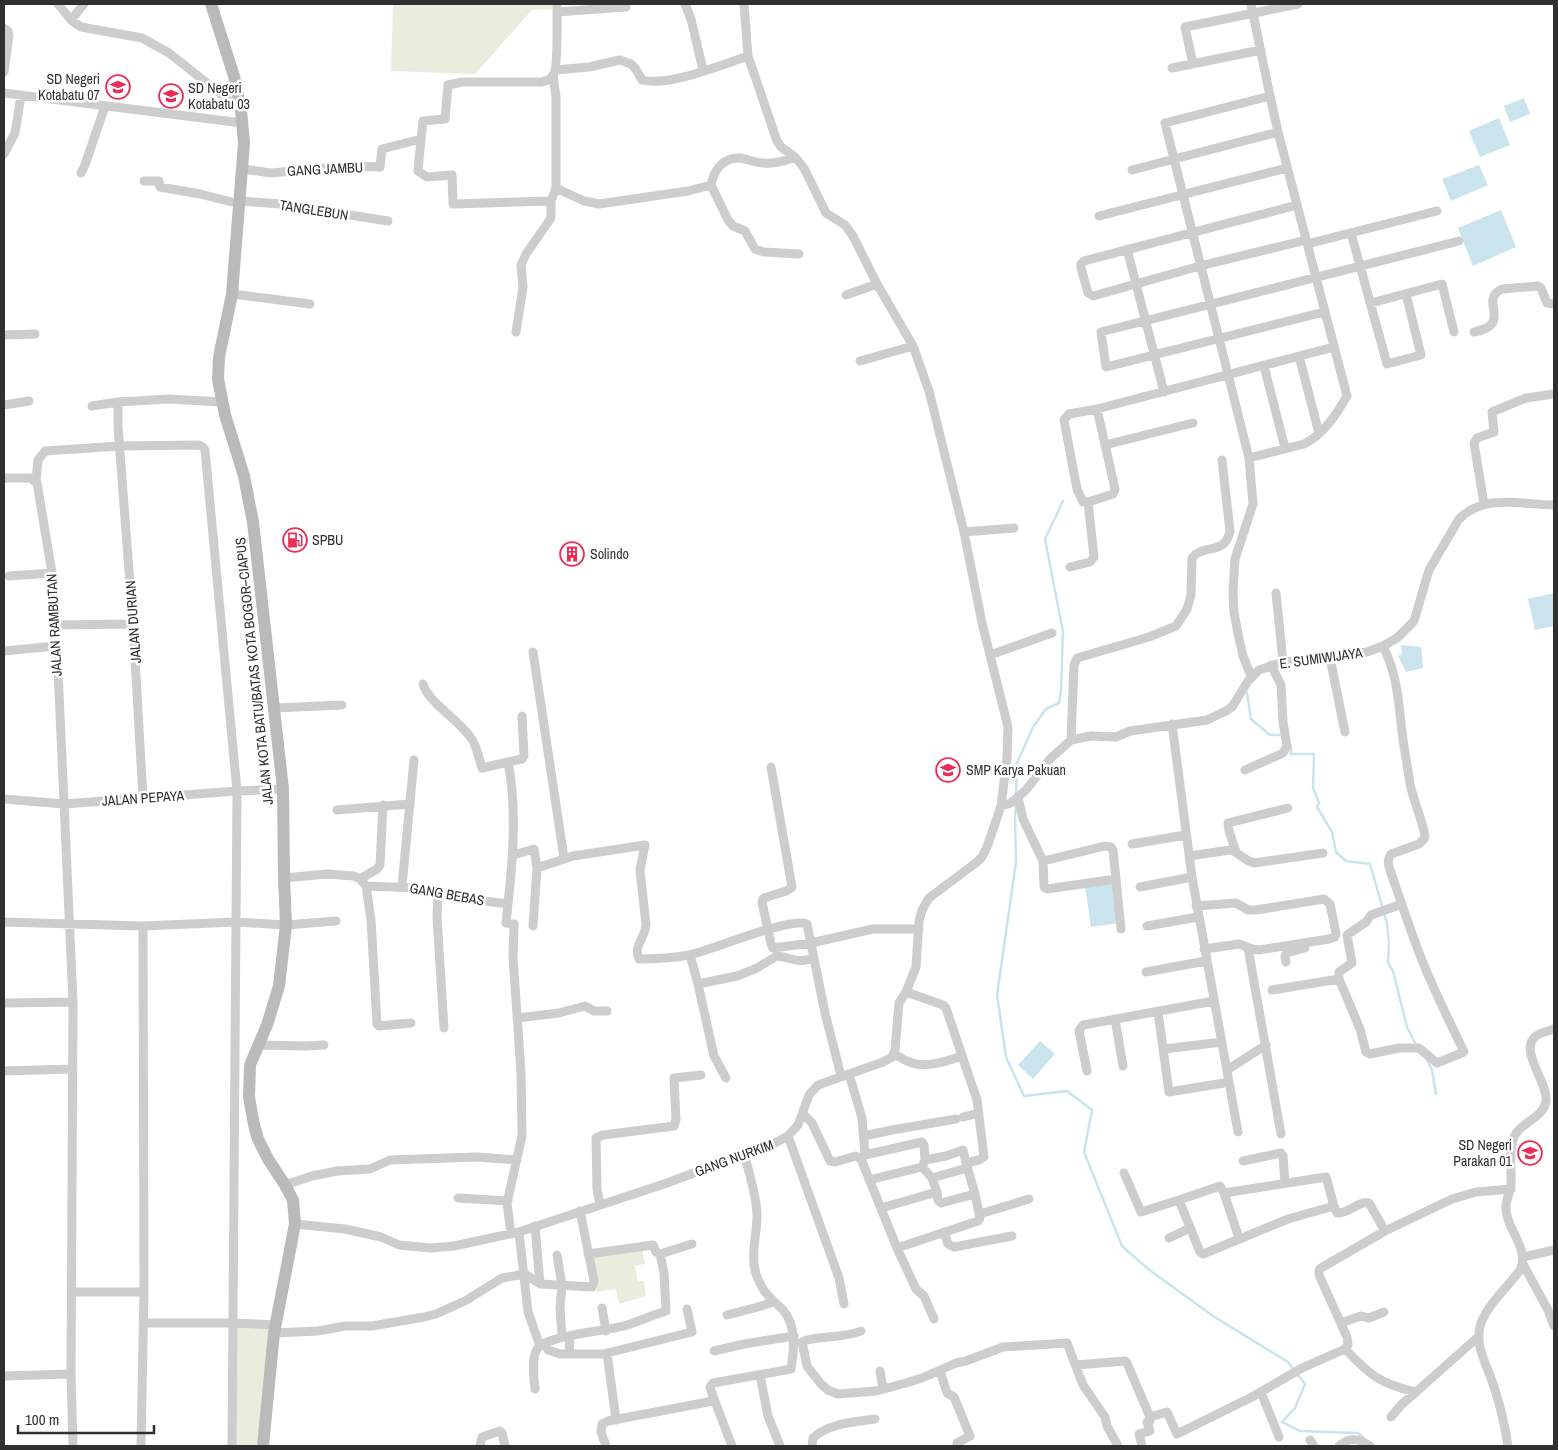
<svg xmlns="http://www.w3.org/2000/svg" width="1558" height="1450" viewBox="0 0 1558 1450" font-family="'Archivo Narrow',sans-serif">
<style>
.green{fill:#e8eddd}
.water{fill:#c9e4ed}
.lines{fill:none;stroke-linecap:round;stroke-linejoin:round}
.stream{stroke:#c9e4ed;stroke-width:2.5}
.minor{stroke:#cdcdcd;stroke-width:9}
.secondary{stroke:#bababa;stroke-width:12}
.labels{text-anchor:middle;stroke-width:5;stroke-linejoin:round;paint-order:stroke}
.poi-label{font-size:14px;fill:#303030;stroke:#fff;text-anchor:start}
.street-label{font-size:14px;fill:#303030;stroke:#fff}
</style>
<rect width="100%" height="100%" fill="#fff"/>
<path class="green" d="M 393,4 L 554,4 L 556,9 L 532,10 L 475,74 L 391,71 Z
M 641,1245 L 645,1264 L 635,1266 L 638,1281 L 644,1281 L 646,1296 L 619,1304 L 616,1289 L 597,1292 L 591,1253 Z
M 239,1327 L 273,1328 L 258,1446 L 233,1446 L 236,1328 Z"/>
<path class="water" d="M 1524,98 L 1530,114 L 1510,122 L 1504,106 Z
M 1499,118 L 1510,145 L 1480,157 L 1469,131 Z
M 1479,165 L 1488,185 L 1451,201 L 1442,179 Z
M 1501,210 L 1516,247 L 1473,266 L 1458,228 Z
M 1554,593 L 1554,626 L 1535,630 L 1528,599 Z
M 1401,645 L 1421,647 L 1423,668 L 1406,672 L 1398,656 L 1402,654 Z
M 1114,881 L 1119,923 L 1091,927 L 1085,885 Z
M 1040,1041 L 1055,1054 L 1033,1079 L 1018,1065 Z"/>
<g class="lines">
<path class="stream" d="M 1247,693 L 1251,719 L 1270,735 L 1283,735
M 1291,747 L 1291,754 L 1314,754 L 1313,788 L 1319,803 L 1317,807 L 1332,832 L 1336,852 L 1346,861 L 1370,864 L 1382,906
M 1016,795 L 1017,763 L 1033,727 L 1046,709 L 1059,703 L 1061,691 L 1063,632 L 1045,539 L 1063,501
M 1016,805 L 1015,818 L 1016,862 L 997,995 L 1006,1057 L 1024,1096 L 1067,1091 L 1092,1110 L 1084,1152 L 1122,1246 L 1148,1269 L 1213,1316 L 1288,1362 L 1294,1370
M 1384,914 L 1387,923 L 1389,944 L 1388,963 L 1393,971 L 1407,1027 L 1416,1045
M 1427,1060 L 1432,1070 L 1436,1094
M 1297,1374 L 1305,1384 L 1295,1408 L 1282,1422 L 1300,1431 L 1358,1433 L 1365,1439"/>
<path class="minor" d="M 58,4 L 71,20 L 81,27 L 142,38 L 169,53 L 241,110
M 685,4 L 691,19 L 703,70
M 1251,4 L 1270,96
M 557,12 L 626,7
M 71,20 L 84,4
M 4,28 L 8,31 L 9,35 L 4,72
M 1193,64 L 1185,27 L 1298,4
M 1172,68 L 1261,50
M 555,70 L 589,67 L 620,60 L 631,64 L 635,68 L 642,80 C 668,87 721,65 748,56
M 4,93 L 242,123
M 421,139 L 423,121 L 445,119 L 448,85 L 462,82 L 541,82 C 546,81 551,80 554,74 C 558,66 557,16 557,4
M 4,154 L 15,133 L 21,96
M 795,157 C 785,161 774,164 763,163 C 756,163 748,159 740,158 C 723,157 714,170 711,185 L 728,220 L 733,226 L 745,231 L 755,249 L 764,252 L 799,254
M 243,169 L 271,173 L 348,166 L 380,167 L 382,149 L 421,139 L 418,171 L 427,177 L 452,175 L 453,204 L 551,201
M 1132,170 L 1278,132
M 81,173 L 85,165 L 105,106
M 144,181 L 159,181 L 160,187 L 200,194 L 240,204
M 556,188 L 584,201 L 599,204 L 688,191 L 711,185
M 240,201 L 280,204 L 388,221
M 1297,205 L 1084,261 L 1081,264 L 1081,268 L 1088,293 L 1093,296 L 1200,266 L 1306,240
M 1099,216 L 1287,168
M 1351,233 L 1387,364 L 1421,355 L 1406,294
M 1307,244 L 1437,211
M 1127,249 L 1164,392
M 232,294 L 310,304
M 846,295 L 877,284
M 1371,303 L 1442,284 L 1454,332
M 1324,312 L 1106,367 L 1101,332 L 1459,241
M 516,332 L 523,287 L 521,265 L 526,254 L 551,218 L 551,201 L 556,188 L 556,97 L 553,75
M 1474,332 C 1515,324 1477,300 1502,289 L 1538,286 L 1541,288 L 1547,303 L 1554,304
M 4,335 L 35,334
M 1299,356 L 1319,433
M 860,361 L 913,346
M 1264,366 L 1285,448
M 118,402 L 168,399 L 222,402
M 4,405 L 29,401
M 92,406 L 118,402 L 118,426 L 133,624 L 143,798
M 1097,409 L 1334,347
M 1097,409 L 1115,489 L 1113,494 L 1088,502 L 1083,502 L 1077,489 L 1064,420 L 1069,414 Z
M 1105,445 L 1193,423
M 1249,458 L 1304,444 C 1324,434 1336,415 1347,396 L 1278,132 L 1270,96 L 1165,123 L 1249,458 L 1253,504 L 1235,559 L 1233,591 L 1234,612 L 1238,634 L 1243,656 L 1251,676
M 4,478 L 30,478 L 37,483 L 52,573 L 56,625 L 73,1002 L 4,1003
M 36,481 L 38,460 L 45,451 L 120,446 L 199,445 L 203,447 L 205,450 L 237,791 L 232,1446
M 1484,504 L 1474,443 L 1477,438 L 1494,432 L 1492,412 L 1526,398 L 1554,394
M 964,532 L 1014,528
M 1070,567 L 1090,562 L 1094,557 L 1088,502
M 9,576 L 52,573
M 1276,593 L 1283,662
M 56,625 L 133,624
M 1383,646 C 1399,679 1398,703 1403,739 C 1405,754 1408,769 1410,784 C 1414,802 1422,819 1425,836 L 1424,839 L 1419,844 L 1391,854 C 1387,860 1388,864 1390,870 C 1399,896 1408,923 1418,950 C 1431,985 1448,1018 1464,1052 L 1437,1063 L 1419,1048 L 1399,1048 L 1370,1054 L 1366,1052 L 1360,1029 L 1339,979 L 1339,972 L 1352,963 L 1347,935 L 1366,922 L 1371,915 L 1402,904
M 4,651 L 56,646
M 533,652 L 564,858
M 990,655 L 1052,633
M 1330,658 L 1345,732
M 423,684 C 427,701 460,721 471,738 C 477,746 479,759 482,768 L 508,762 C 517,808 513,858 508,904
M 275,708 L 342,705
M 1172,724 L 1192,877 L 1238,1132
M 1071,740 L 1074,665 L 1077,658 L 1149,637 L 1176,626 L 1187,609 L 1191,595 L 1192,558 C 1204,543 1225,556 1230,531 L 1222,460
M 508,762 L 522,759 L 524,756 L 522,716
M 771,767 L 792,887 C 786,894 772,893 763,899 L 762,902 L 771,944 L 773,948 L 811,943 L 873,929 L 919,929
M 1245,770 L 1283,753 L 1287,746 L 1283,722 L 1281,685 L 1271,665
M 1018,797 L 1023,819 L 1043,861 L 1044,887 L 1047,889 L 1116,879
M 4,799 L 64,804 L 237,791 L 283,789
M 1001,806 L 1011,803 L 1026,790 L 1050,759 L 1071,740 L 1091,736 L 1116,737 L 1130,731 L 1207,720 L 1226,711 L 1232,707 L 1248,681 L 1259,670 L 1283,662 L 1338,657 L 1367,652 L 1383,646 L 1397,638 L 1414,621 L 1429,570 L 1459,519 C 1485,493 1522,505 1554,505
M 337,810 L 410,804
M 1132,844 L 1186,835
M 1236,852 L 1229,831 L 1228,823 L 1288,808
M 513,855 L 534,849 L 537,868 L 533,926
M 1189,856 L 1230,850 C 1240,853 1245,861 1254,863 L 1323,853
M 1043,861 L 1105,846 L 1111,847 L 1113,850 L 1121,929
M 537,868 L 573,856 L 645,845 L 640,870 L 646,925 C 645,938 633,946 639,959 C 655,959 673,958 689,955 C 713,950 788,917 807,924 L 825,1013 L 841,1076
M 284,878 L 327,874 L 354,876 L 360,879 L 366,886 L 371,920 L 377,1024 L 379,1026 L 411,1023
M 360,879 L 377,869 L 380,865 L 383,805
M 366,886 L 418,888 L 438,891 L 469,899 L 508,904 L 506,923 L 514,924 L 513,957 L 521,1072 L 522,1136 L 507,1203 L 511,1234
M 402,886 L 414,760
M 1140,887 L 1192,877
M 438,891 L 437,918 L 444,1028
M 1196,906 L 1236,903 L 1248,910 L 1256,910 L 1324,899 L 1330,904 L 1336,933 L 1335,937 L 1329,939 L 1259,950 L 1252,949 L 1239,944 L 1204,949
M 4,922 L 143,926 L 236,922 L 286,925 L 336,921
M 1147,926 L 1198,917
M 1248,948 L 1281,1134
M 690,955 L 698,984 L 714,1056 L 726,1078
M 1286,962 L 1285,956 L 1287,953 L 1305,948
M 1146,972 L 1206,961
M 698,984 L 737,976 L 755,969 L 777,956 C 794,958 796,964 814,958
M 1272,990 L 1339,979
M 906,992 L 943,1005 L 946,1008 L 977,1100 L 984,1157 L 979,1160 L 966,1163 L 975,1194 L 941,1203 L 938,1200 L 937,1192
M 1158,1012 L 1169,1092 L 1224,1083
M 517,1018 L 559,1013 L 585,1006 L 594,1011 L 607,1011
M 1115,1019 L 1123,1066
M 259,1045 L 306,1046 L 324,1045
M 1164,1049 L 1222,1042
M 894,1054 C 900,1057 905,1061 912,1063 C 927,1068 947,1061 962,1056
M 1227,1070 L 1266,1045
M 4,1071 L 73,1069
M 1087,1071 L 1079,1031 L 1083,1025 L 1214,1001
M 849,1074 L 862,1118 L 865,1155
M 803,1114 L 812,1123 L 830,1161 L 835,1162 L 856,1156 L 861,1159 L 897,1248 L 916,1289 L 924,1296 L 934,1319
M 963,1117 L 979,1113
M 788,1136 L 839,1278 L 844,1304
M 864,1136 L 892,1130 L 956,1119
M 861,1158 L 865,1155 L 922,1142 L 924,1145 L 925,1160
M 1243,1161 L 1281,1153 L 1283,1156 L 1285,1183
M 923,1165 L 925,1160 L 946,1156 L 963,1150 L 966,1163
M 1124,1173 L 1141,1212 L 1179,1200
M 932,1178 L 967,1168
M 869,1180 L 922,1167
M 285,1185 L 312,1176 L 337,1171 L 370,1169 L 390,1160 L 477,1157 L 517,1160
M 1224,1193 L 1326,1177 L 1334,1206 L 1337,1213 C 1349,1214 1357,1201 1369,1203 L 1385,1231
M 458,1198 L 508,1201
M 600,1204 L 597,1189 L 596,1138 L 603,1135 L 674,1126 L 676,1120 L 674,1078 L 701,1075
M 881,1208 L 937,1192 L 932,1178 L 922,1167
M 980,1214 L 1029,1199
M 295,1224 L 345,1229 L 381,1237 L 399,1245 L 431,1248 L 454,1246 L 519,1232 L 667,1183 L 720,1163 L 745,1156 L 769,1146 L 788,1136 L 798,1125 L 809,1095 L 818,1085 L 883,1062 L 892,1057 L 895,1050 L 899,1003 L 906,992 L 916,967 L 919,921 L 922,910 L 929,898 L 977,862 L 982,857 L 987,847 L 1001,806 L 1007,758 L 1008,727 L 982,623 L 964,532 L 929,391 L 913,346 L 877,284 L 853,236 L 845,225 L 826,213 L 804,168 L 795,157 L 781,147 L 777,141 L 748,56 L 744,4
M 535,1226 L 540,1284
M 519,1232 L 528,1312 L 540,1346
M 944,1232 L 948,1244 L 954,1247 L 1012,1236
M 1169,1238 L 1190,1228
M 1239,1238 L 1224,1193 L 1220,1186 L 1179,1200 L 1200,1252 L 1203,1254 L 1288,1219 L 1334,1206
M 897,1248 L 978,1221 L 980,1218 L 975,1194
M 660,1254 L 692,1244
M 557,1255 L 562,1285 L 560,1308 L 562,1336
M 1523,1257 L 1554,1250
M 1523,1264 L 1548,1310 L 1554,1326
M 72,1292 L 144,1292
M 602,1308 L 606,1331
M 727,1315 L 758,1307 L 773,1302
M 143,1323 L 233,1323 L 276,1325
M 1341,1323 L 1361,1316 L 1369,1318 L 1384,1312
M 861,1331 C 843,1339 814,1335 802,1342 L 807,1366 L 821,1384 L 828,1390 L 838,1394 L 876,1391 L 906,1383 L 922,1378 L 956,1363 L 966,1361 L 1003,1347 L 1067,1343 L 1083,1385 L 1105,1417 L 1107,1426 L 1118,1446
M 274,1333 L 318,1331 L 345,1326 L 372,1326 L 424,1317 L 436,1314 L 465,1301 L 502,1278 L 525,1274 L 540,1284 L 592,1287 L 594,1281 L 580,1211
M 570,1336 L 569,1354 L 603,1354 L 692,1332 L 687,1309
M 545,1343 L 548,1350 L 560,1354 L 569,1354
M 1345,1349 C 1370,1375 1380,1384 1416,1392 L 1478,1337
M 714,1351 L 744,1344 L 794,1336
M 607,1353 L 616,1420
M 1076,1365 L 1125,1361 L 1127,1363 L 1150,1417 L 1167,1412 L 1177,1434 L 1252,1397 L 1302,1368 L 1345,1349 L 1348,1345 L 1347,1337 L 1319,1275 L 1319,1270 L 1321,1268 L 1385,1231 L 1452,1199 L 1476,1192 L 1511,1189
M 880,1371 L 883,1389
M 940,1371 L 947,1393 L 954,1397 L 970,1436 L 957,1443 L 957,1446
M 760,1375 L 768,1416 L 780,1446
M 4,1376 L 71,1374
M 535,1389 C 534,1379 531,1355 538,1348 C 551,1334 605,1332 627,1325 C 640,1321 653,1315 666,1311 L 664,1273 L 660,1254 L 656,1252 L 653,1245 L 588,1254
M 1261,1392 L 1279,1437
M 714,1399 L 732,1446
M 1391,1417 L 1402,1404 L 1416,1392
M 1310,1440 L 1314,1446
M 73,1446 L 71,1374 L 73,1002
M 141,1446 L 144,1292 L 143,926
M 480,1446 L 482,1437 L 500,1431 L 502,1433 L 505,1446
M 606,1446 L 601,1432 L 602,1424 L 608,1421 L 708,1402 L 714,1399 L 710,1387 L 713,1383 L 791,1369 C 794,1350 797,1326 783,1310 C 768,1295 764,1295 756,1274 C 750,1255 757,1235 757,1216 C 757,1196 749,1175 745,1156
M 812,1446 L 813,1438 C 829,1423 855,1422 875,1419
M 1142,1446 L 1139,1434 L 1150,1431 L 1147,1422 L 1150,1421 L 1150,1417
M 1339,1446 C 1350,1437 1359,1438 1370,1446
M 1508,1446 C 1505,1427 1501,1408 1495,1390 C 1489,1368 1473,1346 1481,1323 C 1488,1304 1508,1287 1520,1270 C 1531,1248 1504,1228 1506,1205 C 1507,1197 1511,1190 1511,1183 C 1512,1168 1508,1151 1514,1137 C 1521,1121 1544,1119 1546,1100 C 1548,1083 1518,1049 1536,1036 C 1541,1032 1549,1031 1554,1029"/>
<path class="secondary" d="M 211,4 L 234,76 L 241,110 L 244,143 L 232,294 L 219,357 L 218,379 L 225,415 L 244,476 L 253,522 L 283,789 L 284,878 L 286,925 L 279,986 L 267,1025 L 250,1065 L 249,1097 L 254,1125 L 258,1139 L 268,1159 L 285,1185 L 293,1200 L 295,1224 L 274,1333 L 263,1446"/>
</g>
<defs>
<g id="school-ring" transform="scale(1.25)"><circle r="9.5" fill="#fff" stroke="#eb2d55" stroke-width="1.5"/><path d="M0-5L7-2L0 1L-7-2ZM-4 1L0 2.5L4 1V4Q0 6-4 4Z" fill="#eb2d55"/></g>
<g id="fuel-ring" transform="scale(1.25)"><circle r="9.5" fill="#fff" stroke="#eb2d55" stroke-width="1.5"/><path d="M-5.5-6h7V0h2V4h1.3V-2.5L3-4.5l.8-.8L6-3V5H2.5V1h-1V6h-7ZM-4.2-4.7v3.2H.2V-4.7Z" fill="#eb2d55"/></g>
<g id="building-ring" transform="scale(1.25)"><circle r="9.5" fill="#fff" stroke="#eb2d55" stroke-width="1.5"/><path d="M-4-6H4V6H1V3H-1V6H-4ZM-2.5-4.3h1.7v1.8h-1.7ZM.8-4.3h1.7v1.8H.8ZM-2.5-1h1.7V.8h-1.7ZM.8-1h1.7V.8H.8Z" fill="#eb2d55"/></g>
</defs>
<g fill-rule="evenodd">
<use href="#school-ring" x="118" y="87"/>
<use href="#school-ring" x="171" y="96"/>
<use href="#fuel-ring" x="295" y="540"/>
<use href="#building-ring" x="572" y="554"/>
<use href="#school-ring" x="948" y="770"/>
<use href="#school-ring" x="1530" y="1153"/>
</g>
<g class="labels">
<g class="poi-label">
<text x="100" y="84" text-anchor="end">SD Negeri<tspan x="100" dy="16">Kotabatu 07</tspan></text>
<text x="188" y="93">SD Negeri<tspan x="188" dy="16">Kotabatu 03</tspan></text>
<text x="312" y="545">SPBU</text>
<text x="590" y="559">Solindo</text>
<text x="966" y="775">SMP Karya Pakuan</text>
<text x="1512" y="1150" text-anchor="end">SD Negeri<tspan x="1512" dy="16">Parakan 01</tspan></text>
</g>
<g class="street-label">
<text transform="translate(325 169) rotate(-3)" y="5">GANG JAMBU</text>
<text transform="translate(314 210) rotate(9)" y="5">TANGLEBUN</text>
<text transform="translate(133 622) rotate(-94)" y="5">JALAN DURIAN</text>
<text transform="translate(54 625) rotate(-93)" y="5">JALAN RAMBUTAN</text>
<text transform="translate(1321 658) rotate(-8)" y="5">E. SUMIWIJAYA</text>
<text transform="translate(254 671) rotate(-96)" y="5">JALAN KOTA BATU/BATAS KOTA BOGOR–CIAPUS</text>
<text transform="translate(143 798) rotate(-4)" y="5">JALAN PEPAYA</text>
<text transform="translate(447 894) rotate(10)" y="5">GANG BEBAS</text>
<text transform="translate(734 1158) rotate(-20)" y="5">GANG NURKIM</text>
</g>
</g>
<rect width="1558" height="1450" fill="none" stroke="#303030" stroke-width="10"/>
<path d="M18 1425v8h136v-8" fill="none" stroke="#303030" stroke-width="2.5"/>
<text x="25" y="1425" font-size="15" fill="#303030" stroke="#ffffff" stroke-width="4" paint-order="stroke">100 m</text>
</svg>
